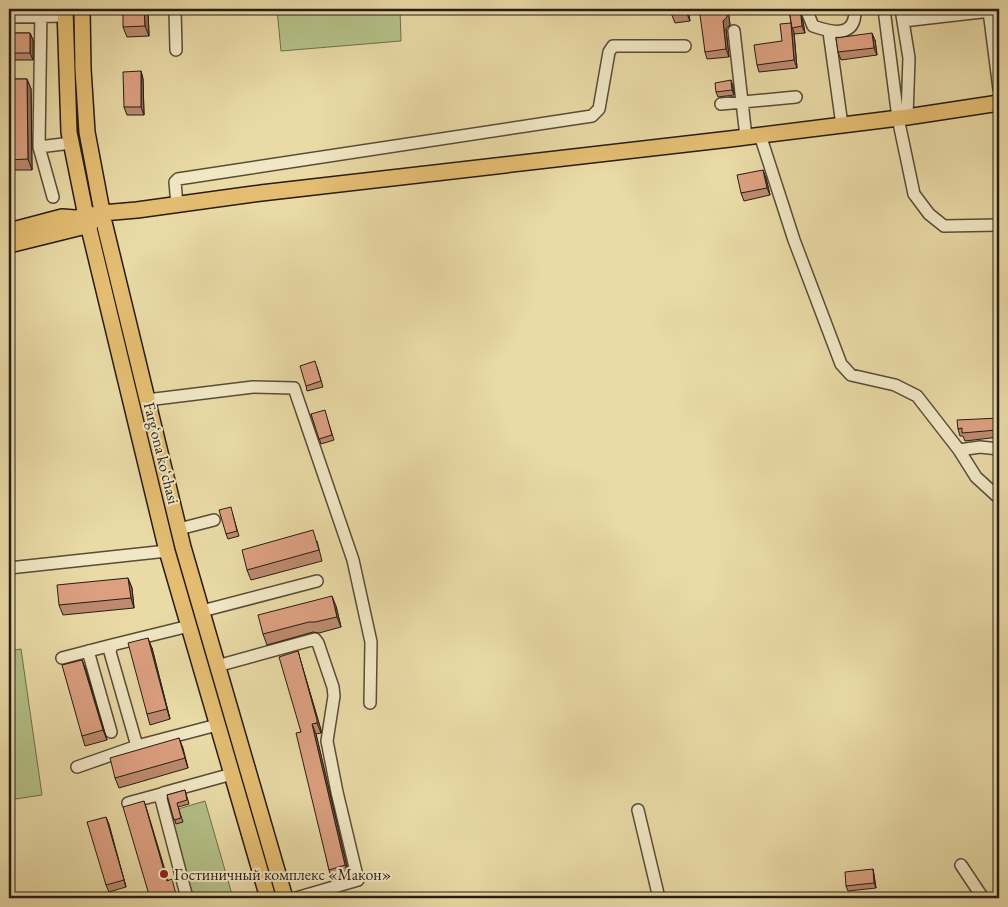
<svg xmlns="http://www.w3.org/2000/svg" width="1008" height="907" viewBox="0 0 1008 907" font-family="'EB Garamond',serif">
<style>
.green{fill:#b4c088;stroke:#6e6e4e}
.lines{fill:none;stroke-linecap:round;stroke-linejoin:round}
.minor-casing{stroke:#584c38;stroke-width:14}
.major-casing{stroke:#271c14;stroke-width:18}
.minor{stroke:#f1e7c5;stroke-width:11}
.major{stroke:#e4bd73;stroke-width:15}
.wall{fill:#bd8a6f;stroke:#271c14}
.shaded-wall{fill:#9a705a;stroke:#271c14}
.building{fill:#dca081;stroke:#271c14}
.poi-dot{fill:#8f2418;stroke:#f1e7c5;stroke-width:2}
.labels{text-anchor:middle;stroke-width:4;stroke-linejoin:round;paint-order:stroke}
.street-label{font-size:16px;fill:#271c14;stroke:#f1e7c5}
.poi-label{font-size:16px;fill:#271c14;stroke:#f1e7c5;text-anchor:start}
</style>
<rect width="100%" height="100%" fill="#e9daa6"/>
<filter id="stains"><feTurbulence type="fractalNoise" baseFrequency=".004" numOctaves="4"/><feColorMatrix values="0 0 0 0 .2 0 0 0 0 .09 0 0 0 0 .02 0 0 0 .5 -.17"/></filter>
<radialGradient id="worn" r=".72"><stop offset=".6" stop-color="#630" stop-opacity="0"/><stop offset="1" stop-color="#630" stop-opacity=".3"/></radialGradient>
<path class="green" d="M 277,9 L 400,9 L 401,41 L 281,51 Z
M 21,649 L 42,795 L 9,800 L 9,651 Z
M 205,801 L 233,898 L 194,898 L 168,812 Z"/>
<g class="lines">
<g class="minor-casing">
<path id="minor" d="M 41,9 L 39,147 L 53,197
M 175,9 L 176,50
M 806,9 L 813,26 C 833,33 856,38 855,9
M 884,9 L 898,118 L 914,194 L 929,214 L 944,226 L 999,225
M 901,9 L 909,58 L 907,117
M 989,11 L 999,89
M 9,17 L 65,16
M 903,21 L 999,10
M 734,31 L 746,137
M 829,32 L 842,125
M 721,104 L 796,97
M 760,135 L 794,240 L 841,364 L 851,375 L 895,385 L 917,396 L 959,450 L 976,477 L 999,498
M 39,147 L 71,143
M 177,205 L 175,182 L 178,179 L 592,116 L 599,109 L 609,52 L 613,46 L 685,46
M 147,400 L 253,387 L 294,388 L 353,560 L 371,642 L 370,703
M 959,450 L 980,447 L 999,449
M 179,529 L 214,520
M 9,568 L 167,551
M 202,611 L 317,581
M 189,626 L 112,645 L 110,652 L 137,746 L 217,725
M 88,651 L 111,732
M 62,658 L 112,645
M 217,666 L 315,639 L 318,643 L 333,687 L 334,696 L 327,741 L 337,792 L 358,880 L 296,898
M 77,767 L 137,746
M 128,803 L 161,794
M 638,810 L 659,898
M 961,865 L 983,898
M 187,898 L 160,795 L 163,793 L 232,774"/>
</g>
<g class="major-casing">
<path id="major" d="M 65,9 L 69,132 L 86,216 L 167,551 L 268,898
M 82,9 L 83,69 L 87,132 L 104,222 L 183,547 L 285,898
M 9,231 L 62,217 L 75,218 L 102,213 L 137,210 L 261,193 L 730,139 L 907,117 L 999,103
M 9,245 L 90,225"/>
</g>
<use href="#minor" class="minor"/>
<use href="#major" class="major"/>
</g>
<path class="wall" d="M 148,9 L 149,36 L 127,37 L 123,27 Z
M 605,9 L 670,9 L 607,14 Z
M 671,9 L 688,9 L 690,21 L 675,23 L 671,13 Z
M 709,9 L 728,9 L 730,25 L 726,29 L 729,57 L 707,59 L 705,52 L 710,13 Z
M 780,9 L 799,9 L 803,22 L 805,33 L 794,34 L 794,33 L 797,68 L 759,72 L 757,65 L 782,41 L 791,23 L 789,9 L 780,10 Z
M 9,33 L 30,33 L 33,40 L 33,60 L 9,60 Z
M 875,40 L 877,55 L 841,60 L 838,52 Z
M 141,71 L 143,79 L 144,115 L 127,115 L 124,107 Z
M 9,79 L 27,79 L 31,89 L 32,170 L 9,170 Z
M 733,86 L 734,95 L 718,97 L 716,92 Z
M 766,178 L 770,195 L 744,201 L 741,193 Z
M 317,367 L 323,387 L 307,391 L 306,386 Z
M 311,414 L 326,415 L 334,440 L 321,444 Z
M 999,418 L 999,439 L 999,437 L 965,441 L 963,436 L 960,436 L 958,429 Z
M 232,512 L 239,536 L 228,539 L 226,534 Z
M 317,541 L 322,561 L 251,580 L 247,570 Z
M 128,578 L 132,588 L 134,608 L 63,615 L 59,605 Z
M 336,606 L 341,627 L 319,633 L 313,632 L 267,645 L 263,634 Z
M 152,648 L 170,719 L 150,725 L 147,714 Z
M 82,660 L 107,740 L 85,746 L 82,736 Z
M 301,662 L 321,730 L 321,733 L 316,734 L 349,875 L 332,880 L 329,870 L 301,732 Z
M 179,738 L 188,768 L 119,788 L 115,778 Z
M 185,790 L 189,804 L 178,807 L 183,822 L 176,824 L 167,795 Z
M 106,817 L 126,887 L 109,892 L 106,885 Z
M 873,869 L 874,875 L 876,888 L 848,891 L 846,886 Z"/>
<path class="shaded-wall" d="M 144,9 L 148,9 L 149,36 L 145,26 Z
M 686,9 L 688,9 L 690,21 L 686,12 Z
M 726,9 L 728,9 L 730,25 L 726,29 L 729,57 L 726,49 L 723,21 Z
M 801,16 L 803,22 L 805,33 L 802,26 Z
M 791,23 L 794,33 L 797,68 L 794,60 Z
M 30,33 L 33,40 L 33,60 L 30,53 Z
M 872,33 L 875,40 L 877,55 L 874,48 Z
M 141,71 L 143,79 L 144,115 L 141,107 Z
M 27,79 L 31,89 L 32,170 L 28,159 Z
M 731,80 L 733,86 L 734,95 L 732,90 Z
M 763,170 L 766,178 L 770,195 L 767,188 Z
M 128,578 L 132,588 L 134,608 L 131,598 Z
M 332,596 L 336,606 L 341,627 L 337,617 Z
M 148,638 L 152,648 L 170,719 L 167,709 Z
M 298,651 L 301,662 L 321,730 L 321,733 L 317,723 Z
M 82,660 L 86,670 L 107,740 L 103,730 Z
M 312,724 L 316,734 L 349,875 L 345,865 Z
M 179,738 L 183,748 L 188,768 Z
M 144,801 L 147,810 L 171,890 L 167,881 Z
M 106,817 L 109,824 L 126,887 Z
M 873,869 L 874,875 L 876,888 L 874,883 Z"/>
<path class="building" d="M 123,9 L 144,9 L 145,26 L 123,27 Z
M 671,9 L 686,9 L 686,12 L 671,13 Z
M 709,9 L 726,9 L 727,17 L 723,21 L 726,49 L 705,52 L 700,15 L 710,13 Z
M 789,9 L 799,9 L 801,16 L 802,26 L 792,28 Z
M 791,23 L 794,60 L 757,65 L 754,45 L 782,41 L 780,24 Z
M 9,33 L 30,33 L 30,53 L 9,53 Z
M 872,33 L 874,48 L 838,52 L 836,38 Z
M 141,71 L 141,107 L 124,107 L 123,72 Z
M 9,79 L 27,79 L 28,159 L 9,160 Z
M 731,80 L 732,90 L 716,92 L 715,83 Z
M 763,170 L 767,188 L 741,193 L 737,175 Z
M 315,361 L 321,381 L 306,386 L 300,366 Z
M 325,410 L 332,435 L 319,439 L 311,414 Z
M 999,418 L 999,434 L 997,434 L 997,430 L 962,433 L 962,428 L 958,429 L 957,420 Z
M 231,507 L 237,531 L 226,534 L 219,510 Z
M 313,530 L 319,550 L 247,570 L 242,550 Z
M 128,578 L 131,598 L 59,605 L 57,585 Z
M 332,596 L 337,617 L 315,622 L 309,622 L 263,634 L 258,615 Z
M 148,638 L 167,709 L 147,714 L 128,643 Z
M 298,651 L 317,720 L 317,723 L 312,724 L 345,865 L 329,870 L 296,733 L 301,732 L 279,657 Z
M 82,660 L 103,730 L 82,736 L 62,665 Z
M 179,738 L 185,758 L 115,778 L 110,758 Z
M 185,790 L 187,800 L 177,803 L 181,818 L 174,820 L 167,795 Z
M 144,801 L 167,881 L 172,879 L 177,898 L 150,898 L 123,807 Z
M 106,817 L 124,880 L 106,885 L 87,822 Z
M 873,869 L 874,883 L 846,886 L 845,872 Z"/>
<circle class="poi-dot" cx="164" cy="874" r="5"/>
<g class="labels">
<g class="street-label">
<text transform="translate(162 453) rotate(76)" y="6">Fargʻona koʻchasi</text>
</g>
<g class="poi-label">
<text x="174" y="880">Гостиничный комплекс «Макон»</text>
</g>
</g>
<rect width="1008" height="907" fill="none" stroke="#e9daa6" stroke-width="30"/>
<rect x="10" y="10" width="988" height="887" fill="none" stroke="#271c14" stroke-width="2.5"/>
<rect x="15" y="15" width="978" height="877" fill="none" stroke="#271c14"/>
<rect width="100%" height="100%" filter="url(#stains)"/>
<rect width="100%" height="100%" fill="url(#worn)"/>
</svg>
